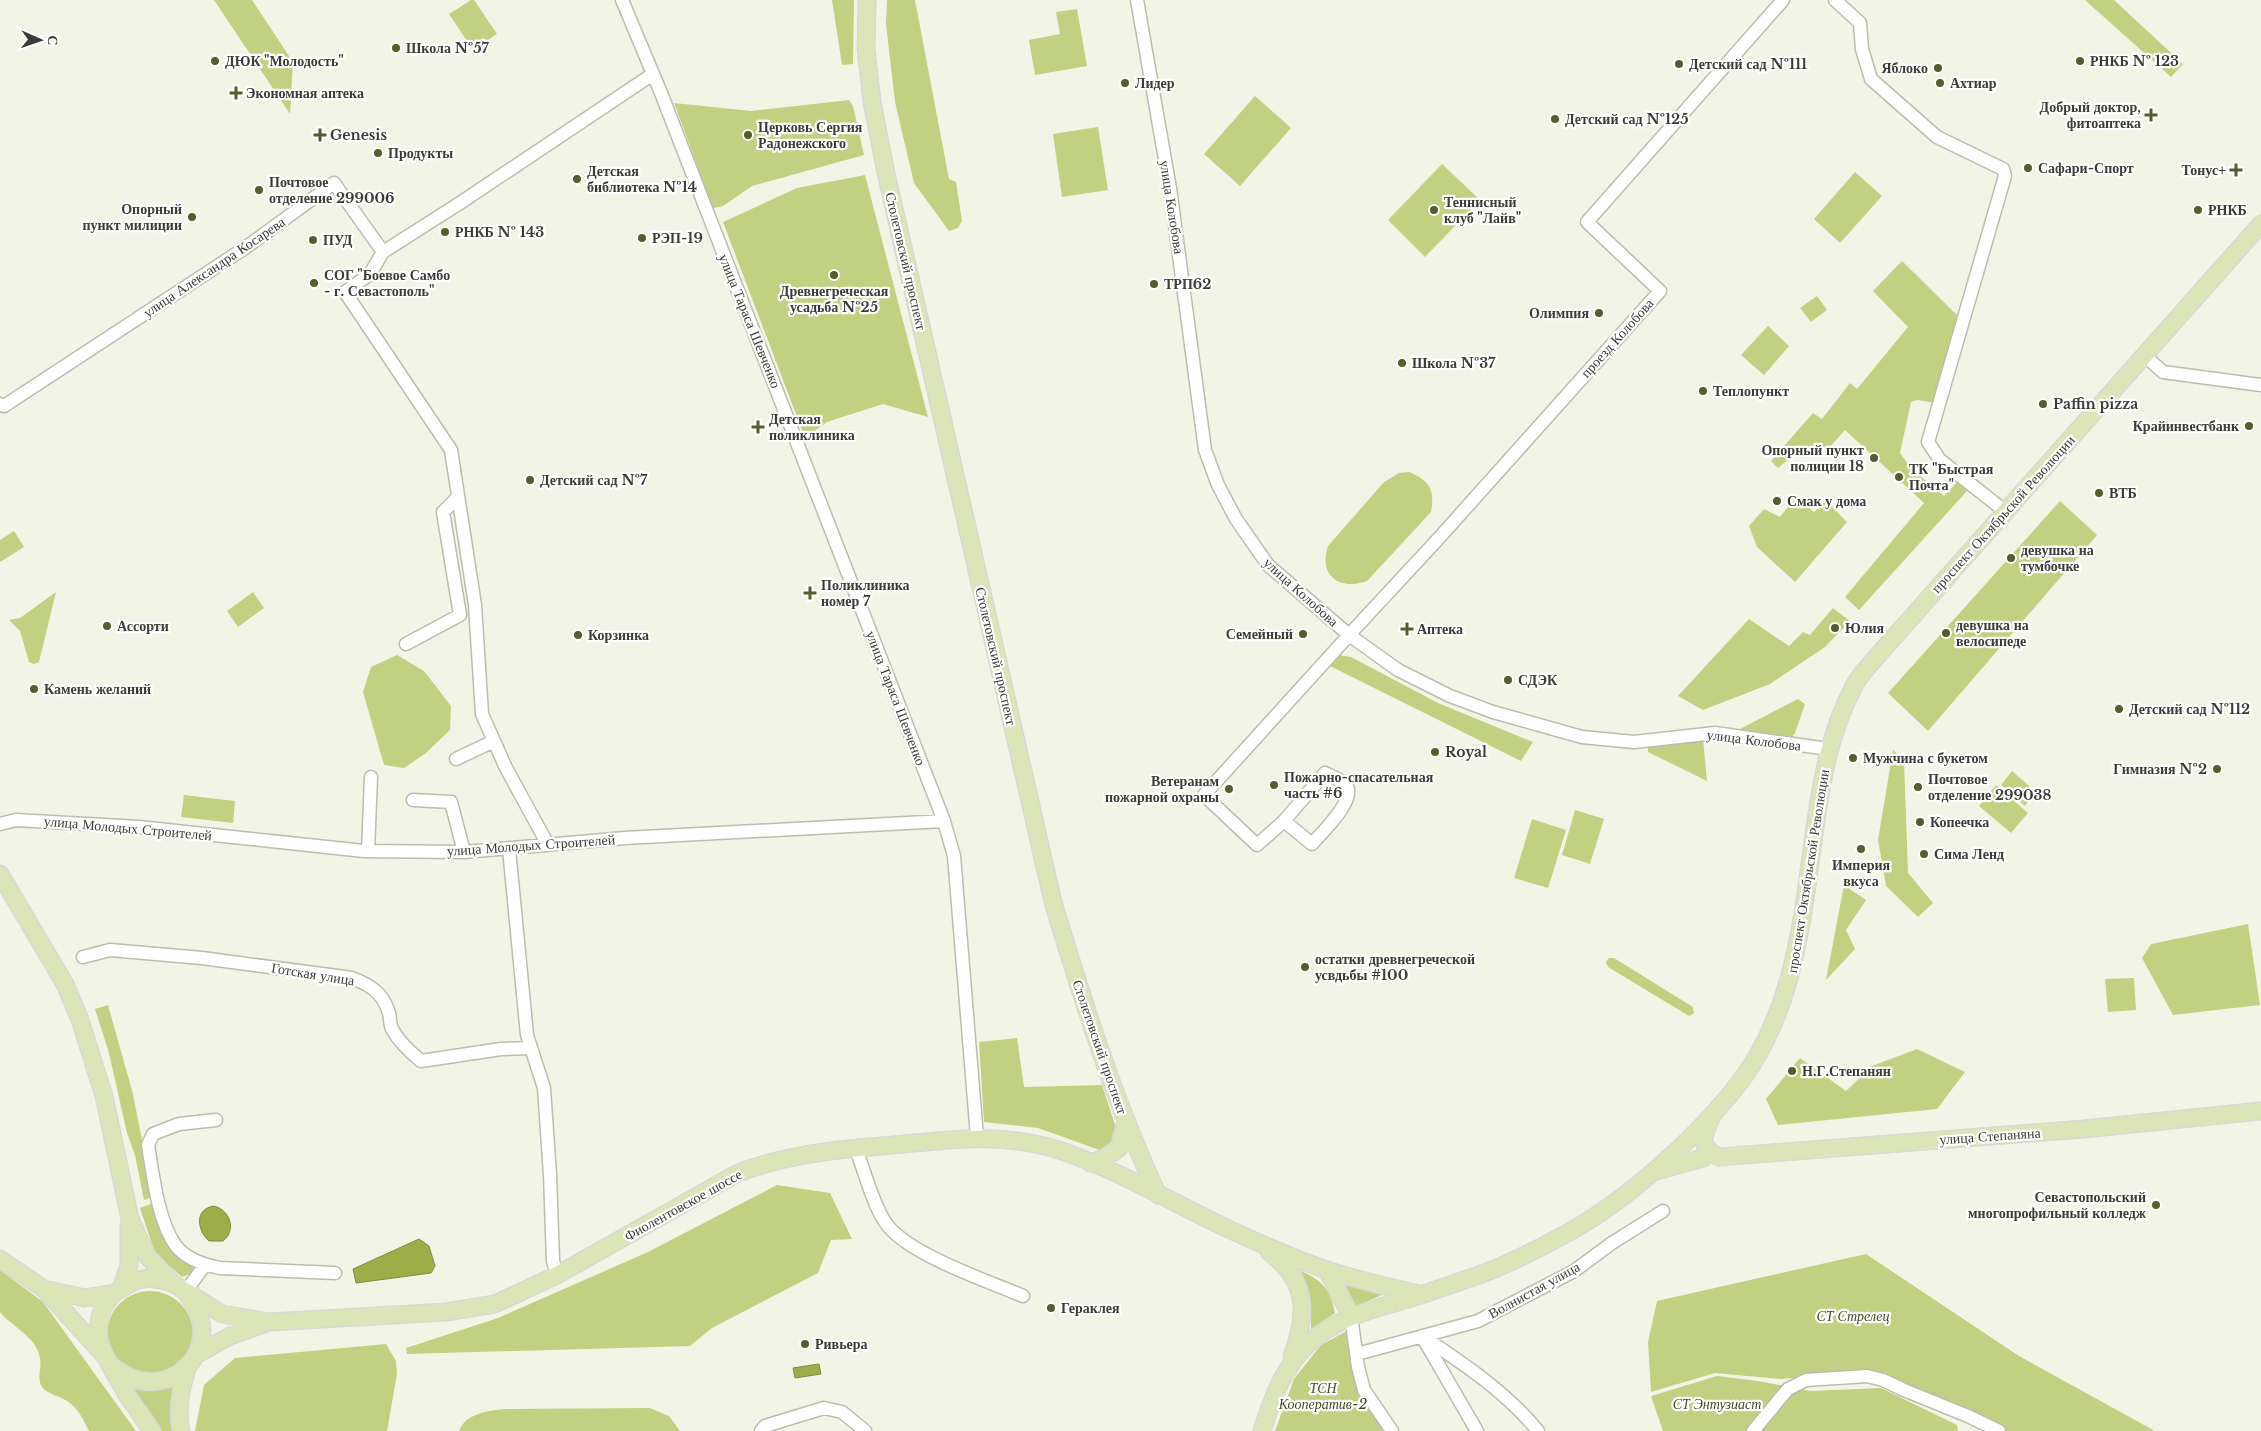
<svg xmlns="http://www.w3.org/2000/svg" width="2261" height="1431" viewBox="0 0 2261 1431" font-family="'Libre Baskerville',serif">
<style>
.green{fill:#c2d082}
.water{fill:#9dad48;stroke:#7f8b43}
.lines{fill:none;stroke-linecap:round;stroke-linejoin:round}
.minor-casing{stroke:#babdaf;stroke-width:15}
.major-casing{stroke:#d8d8d7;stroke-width:19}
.minor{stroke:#fff;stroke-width:12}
.major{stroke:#dce5b7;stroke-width:16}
.poi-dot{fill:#555d2c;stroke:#fff;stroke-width:2}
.labels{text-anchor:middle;stroke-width:4.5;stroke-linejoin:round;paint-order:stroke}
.poi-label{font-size:14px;font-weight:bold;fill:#3a3c36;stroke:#fff;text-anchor:start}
.street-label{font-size:14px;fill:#3a3c36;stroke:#fff}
.park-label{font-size:14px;font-style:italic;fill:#444b21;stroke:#fff}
</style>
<rect width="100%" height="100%" fill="#f2f5e6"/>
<path class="green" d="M 214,0 L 252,0 L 293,62 L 290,114 Z
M 471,0 L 474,0 L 497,34 L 473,50 L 449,14 Z
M 832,0 L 854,0 L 853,64 L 842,65 Z
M 887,0 L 915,0 L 949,179 L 956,182 L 962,221 L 958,228 L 949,231 L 914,183 L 895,102 L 886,24 Z
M 2085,0 L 2114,0 L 2183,64 L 2171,77 Z
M 1077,9 L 1087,66 L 1035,75 L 1029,40 L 1060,34 L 1056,12 Z
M 1255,96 L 1291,128 L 1240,186 L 1204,154 Z
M 849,100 L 853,106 L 864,155 L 752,186 L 723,206 L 713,208 L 674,103 L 751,111 Z
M 1098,127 L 1108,190 L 1062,197 L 1053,134 Z
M 1442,164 L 1480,200 L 1425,257 L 1388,220 Z
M 1855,172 L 1882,196 L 1840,243 L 1814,219 Z
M 865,175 L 928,417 L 883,404 L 827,422 L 805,438 L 723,222 L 797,188 Z
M 1902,261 L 1959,317 L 1935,403 L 1918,400 L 1911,402 L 1900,453 L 1911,468 L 1944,496 L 1958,481 L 1967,491 L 1859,610 L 1845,597 L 1924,503 L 1845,430 L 1830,447 C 1805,449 1798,451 1778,468 L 1771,461 L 1813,413 L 1822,419 L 1850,383 L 1857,389 L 1908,327 L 1873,291 Z
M 1817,296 L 1827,310 L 1811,322 L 1800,308 Z
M 1768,326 L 1789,346 L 1764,375 L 1741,355 Z
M 1409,472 C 1430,481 1435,489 1431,512 L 1367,581 C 1340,591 1318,576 1328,546 L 1384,482 L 1399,473 Z
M 1796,497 L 1814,512 L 1826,501 L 1847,522 L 1795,582 L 1757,547 L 1749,526 L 1764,509 L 1780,517 Z
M 2060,501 L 2097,535 L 1928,731 L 1888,693 Z
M 14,531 L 24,547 L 0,562 L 0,540 Z
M 56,592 L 39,662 L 34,664 L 29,662 L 20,631 L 9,620 L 20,618 Z
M 253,592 L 264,608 L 238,627 L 227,611 Z
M 1833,608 L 1850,621 L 1825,647 L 1770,684 L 1703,710 L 1678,696 L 1749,619 L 1789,646 L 1803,632 L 1810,635 Z
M 397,655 L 424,671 L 451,706 L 450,730 L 426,753 L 404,768 L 384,765 L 363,692 L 371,667 Z
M 1338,655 L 1351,657 L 1438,703 L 1533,742 L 1521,761 L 1330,666 Z
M 1798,699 L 1805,704 L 1795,733 L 1791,738 L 1738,730 Z
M 1703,739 L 1707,781 L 1648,752 L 1648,745 Z
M 1893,750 L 1904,760 L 1908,873 L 1933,903 L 1918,917 L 1886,886 L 1878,840 Z
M 2012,771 L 2036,792 L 2025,806 L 2001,785 Z
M 1996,785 L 2028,813 L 2011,833 L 1979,806 Z
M 184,795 L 235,801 L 233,823 L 181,817 Z
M 1575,810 L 1604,819 L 1590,864 L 1562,855 Z
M 1532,819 L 1566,830 L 1548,888 L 1514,878 Z
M 1844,885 L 1866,900 L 1846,930 L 1855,949 L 1826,980 Z
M 2248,924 L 2260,1005 L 2173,1015 L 2142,958 L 2151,944 Z
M 1609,958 L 1614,958 L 1693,1007 L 1694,1013 L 1689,1016 L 1608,967 L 1606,962 Z
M 2134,978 L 2136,1010 L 2108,1012 L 2105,979 Z
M 108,1005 L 133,1094 L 153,1197 L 144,1200 L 135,1155 L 127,1133 L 109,1053 L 95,1009 Z
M 1017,1038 L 1024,1087 L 1102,1085 L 1119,1137 L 1102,1151 L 1038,1128 L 984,1122 L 979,1042 Z
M 1917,1049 L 1965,1072 L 1937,1109 L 1778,1125 L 1766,1099 L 1800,1058 L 1846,1091 L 1872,1066 Z
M 777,1185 L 830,1193 L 852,1239 L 831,1240 L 818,1273 L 712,1328 L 690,1346 L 407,1354 L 406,1348 L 498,1318 L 648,1252 Z
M 156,1202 L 193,1267 L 192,1273 L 182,1277 L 155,1253 L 140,1208 Z
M 1866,1254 L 2019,1356 L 2155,1431 L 1987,1431 L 1887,1375 L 1875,1371 L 1781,1379 L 1715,1373 L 1651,1392 L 1648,1342 L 1657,1301 Z
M 0,1270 L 43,1302 L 136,1431 L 89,1431 C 84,1421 79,1410 70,1403 C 61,1396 45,1394 41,1385 C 37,1376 42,1367 40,1358 C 36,1336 13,1328 0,1312 Z
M 1301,1271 C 1323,1281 1331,1290 1335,1313 L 1311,1329 C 1312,1309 1309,1290 1301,1271 Z
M 1342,1283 L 1384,1294 L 1352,1308 Z
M107 1334a43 43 0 1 1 86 0a43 43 0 1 1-86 0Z
M 1345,1332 L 1350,1332 L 1350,1341 L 1387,1431 L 1275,1431 L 1294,1379 L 1321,1345 Z
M 386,1344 L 396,1361 L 397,1374 L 387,1431 L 195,1431 L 204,1385 L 235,1358 Z
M 1717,1376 L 1758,1381 L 1810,1391 L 1881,1388 L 1957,1425 L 1958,1431 L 1663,1431 L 1651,1396 Z
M 177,1386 L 176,1431 L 161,1431 L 130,1389 L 153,1391 Z
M 650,1408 L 669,1416 L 680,1431 L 459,1431 C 466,1413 488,1411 504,1409 Z"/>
<path class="water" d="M 214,1206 C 230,1210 237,1230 223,1241 L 209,1241 C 197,1230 194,1209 214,1206 Z
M 419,1239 L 429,1246 L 435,1266 L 431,1273 L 356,1283 L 353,1269 Z
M 819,1364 L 821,1374 L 795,1378 L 793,1368 Z"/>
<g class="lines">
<g class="minor-casing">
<path id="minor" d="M 622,0 L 661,93 L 944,821 L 954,856 L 977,1137
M 1137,0 L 1170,188 L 1205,450 L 1218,485 L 1236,519 L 1268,565 L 1349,635 L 1398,670 L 1450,696 L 1493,712 L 1582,737 L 1634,742 L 1715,733 L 1828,749
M 1835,0 L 1860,23 L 1862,49 L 1871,79 L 1937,137 L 2003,169 L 2005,176 L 1928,442 L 1940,460 L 2006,512
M 383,252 L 370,274 L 345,292 L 451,450 L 475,605 L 482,714 L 506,768 L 547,843
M 2144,355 L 2163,372 L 2261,385
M 0,404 L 4,406 L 245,248 L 334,183 L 383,252 L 460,203 L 653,74
M 406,644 L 460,615 L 443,512 L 458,497
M 456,759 L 494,741
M 413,800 L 451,802 L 464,852
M 1284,821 L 1325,773 C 1331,776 1342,780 1346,785 C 1357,800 1322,832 1312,844 L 1284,821 L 1257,845 L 1204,795 L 1349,635 L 1439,538 L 1660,291 L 1587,222 L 1783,0
M 0,824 L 16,820 L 139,827 L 364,851 L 464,852 L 625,838 L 944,821
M 509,849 L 527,1035 L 544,1088 L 550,1175 L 553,1261 L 557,1275
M 368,851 L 371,777
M 83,957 L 110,950 L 202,958 L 352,978 C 368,984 382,992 388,1010 C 391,1016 389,1023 392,1029 C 399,1042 410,1052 421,1061 L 501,1049 L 530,1048
M 216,1120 L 179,1124 L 153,1134 L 148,1145 C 153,1175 158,1222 176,1246 C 186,1259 205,1265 220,1268 L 335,1273
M 855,1147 C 865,1171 871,1200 885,1222 C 906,1254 988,1281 1023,1296
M 185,1292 L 205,1265
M 1351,1316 L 1358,1367 L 1364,1390 L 1392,1431
M 1422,1336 C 1464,1364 1506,1392 1538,1431
M 1423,1338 L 1477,1431
M 1357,1354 L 1478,1321 L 1574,1271 L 1612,1243 L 1663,1211
M 761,1431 L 765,1426 L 824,1408 L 842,1412 L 865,1431
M 1753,1431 L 1788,1389 L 1806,1380 L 1867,1376 L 1883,1380 L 1904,1390 L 1968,1416 L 1999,1431"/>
</g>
<g class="major-casing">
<path id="major" d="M 867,0 L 866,49 L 872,102 L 886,173 L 1053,902 C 1083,1001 1114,1101 1158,1195
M 0,874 L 65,984 L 80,1020 L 104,1096 L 130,1219 L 147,1256 L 173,1283
M 1711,1118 C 1703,1136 1698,1147 1719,1157 L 2084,1129 L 2261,1111
M 1090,1163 L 1104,1158 L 1119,1148 L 1126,1121
M 1656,1171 L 1703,1158
M 1269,1252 C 1308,1281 1308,1313 1292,1356
M 0,1259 L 44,1289 L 105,1356 L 127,1395 L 152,1431
M 1327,1270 L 1351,1316
M 122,1286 L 129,1265 L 129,1226
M 44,1289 L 85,1298 L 114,1293
M 196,1355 L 230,1336 L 264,1324
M 105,1356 L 100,1343 L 98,1330 L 100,1316 L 105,1304 L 114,1293 L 135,1281 L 148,1278 L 162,1280 L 174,1284 L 222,1314 L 270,1322 L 446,1312 L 495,1304 L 557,1275 L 738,1173 C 787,1154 841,1149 893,1145 C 953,1139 1004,1132 1062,1151 C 1117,1170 1168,1200 1220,1225 C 1254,1241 1291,1258 1327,1270 C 1357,1280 1388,1287 1419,1294
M 113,1367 C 168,1411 230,1346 188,1296
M 181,1431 C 176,1409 181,1387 188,1366
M 1262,1431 C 1272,1400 1282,1370 1306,1346 C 1336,1316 1378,1308 1418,1296 C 1438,1289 1459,1282 1479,1275 C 1510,1264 1542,1247 1571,1231 C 1628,1199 1692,1141 1733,1091 C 1795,1016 1802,919 1815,827 C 1822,779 1830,732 1853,688 C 1859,675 1870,665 1879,654 L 2261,224"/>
</g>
<use href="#minor" class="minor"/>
<use href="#major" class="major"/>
</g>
<g class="poi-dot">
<circle cx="396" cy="48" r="5"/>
<circle cx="215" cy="61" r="5"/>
<circle cx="2080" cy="61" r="5"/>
<circle cx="1679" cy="64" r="5"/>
<circle cx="1938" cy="68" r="5"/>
<circle cx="1125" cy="83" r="5"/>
<circle cx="1940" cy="83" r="5"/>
<path d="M233.5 85.5h5v5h5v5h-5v5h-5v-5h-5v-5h5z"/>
<path d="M2148.5 107.5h5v5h5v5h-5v5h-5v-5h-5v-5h5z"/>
<circle cx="1555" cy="119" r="5"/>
<path d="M317.5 127.5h5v5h5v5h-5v5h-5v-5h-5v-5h5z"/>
<circle cx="748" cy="135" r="5"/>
<circle cx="378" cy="153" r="5"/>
<circle cx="2028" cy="168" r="5"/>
<path d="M2233.5 162.5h5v5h5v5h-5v5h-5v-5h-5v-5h5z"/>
<circle cx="577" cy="179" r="5"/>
<circle cx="259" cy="190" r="5"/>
<circle cx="1434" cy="210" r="5"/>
<circle cx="2198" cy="210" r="5"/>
<circle cx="192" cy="217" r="5"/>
<circle cx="445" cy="232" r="5"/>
<circle cx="642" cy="238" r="5"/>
<circle cx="313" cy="240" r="5"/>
<circle cx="834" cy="275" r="5"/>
<circle cx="314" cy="283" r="5"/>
<circle cx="1154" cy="284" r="5"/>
<circle cx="1599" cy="313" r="5"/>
<circle cx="1402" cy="363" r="5"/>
<circle cx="1703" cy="391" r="5"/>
<circle cx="2043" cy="404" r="5"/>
<circle cx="2249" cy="426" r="5"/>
<path d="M755.5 419.5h5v5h5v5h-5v5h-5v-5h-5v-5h5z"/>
<circle cx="1874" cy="458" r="5"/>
<circle cx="1899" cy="477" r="5"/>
<circle cx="530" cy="480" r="5"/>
<circle cx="2099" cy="493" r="5"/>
<circle cx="1777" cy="501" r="5"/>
<circle cx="2011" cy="558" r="5"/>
<path d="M807.5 585.5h5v5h5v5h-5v5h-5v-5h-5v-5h5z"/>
<circle cx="107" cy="626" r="5"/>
<circle cx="1835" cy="628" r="5"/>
<path d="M1404.5 621.5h5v5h5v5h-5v5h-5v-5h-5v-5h5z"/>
<circle cx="1946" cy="633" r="5"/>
<circle cx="1303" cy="634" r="5"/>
<circle cx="578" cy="635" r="5"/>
<circle cx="1508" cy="680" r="5"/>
<circle cx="34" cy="689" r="5"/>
<circle cx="2119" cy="709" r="5"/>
<circle cx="1435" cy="752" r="5"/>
<circle cx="1853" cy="758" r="5"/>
<circle cx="2217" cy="769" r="5"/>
<circle cx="1274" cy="785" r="5"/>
<circle cx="1918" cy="787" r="5"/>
<circle cx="1229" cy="789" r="5"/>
<circle cx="1920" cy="822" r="5"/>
<circle cx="1861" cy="849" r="5"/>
<circle cx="1924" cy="854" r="5"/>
<circle cx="1305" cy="967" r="5"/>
<circle cx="1792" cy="1071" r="5"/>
<circle cx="2156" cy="1205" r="5"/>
<circle cx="1051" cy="1308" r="5"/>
<circle cx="805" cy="1344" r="5"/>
</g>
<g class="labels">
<g class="poi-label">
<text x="406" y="53">Школа №57</text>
<text x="225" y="66">ДЮК "Молодость"</text>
<text x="2090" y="66">РНКБ № 123</text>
<text x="1689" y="69">Детский сад №111</text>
<text x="1928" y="73" text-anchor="end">Яблоко</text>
<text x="1135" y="88">Лидер</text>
<text x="1950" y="88">Ахтиар</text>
<text x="246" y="98">Экономная аптека</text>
<text x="2141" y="112" text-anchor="end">Добрый доктор,<tspan x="2141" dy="16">фитоаптека</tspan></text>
<text x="1565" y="124">Детский сад №125</text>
<text x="758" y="132">Церковь Сергия<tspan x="758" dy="16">Радонежского</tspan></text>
<text x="330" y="140">Genesis</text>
<text x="388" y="158">Продукты</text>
<text x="2038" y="173">Сафари-Спорт</text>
<text x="2226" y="175" text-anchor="end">Тонус+</text>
<text x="587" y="176">Детская<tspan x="587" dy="16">библиотека №14</tspan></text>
<text x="269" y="187">Почтовое<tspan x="269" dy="16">отделение 299006</tspan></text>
<text x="1444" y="207">Теннисный<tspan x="1444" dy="16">клуб "Лайв"</tspan></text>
<text x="182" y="214" text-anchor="end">Опорный<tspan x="182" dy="16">пункт милиции</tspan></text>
<text x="2208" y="215">РНКБ</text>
<text x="455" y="237">РНКБ № 143</text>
<text x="652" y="243">РЭП-19</text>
<text x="323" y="245">ПУД</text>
<text x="324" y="280">СОГ "Боевое Самбо<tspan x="324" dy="16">- г. Севастополь"</tspan></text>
<text x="1164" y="289">ТРП62</text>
<text x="834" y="296" text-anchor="middle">Древнегреческая<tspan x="834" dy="16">усадьба №25</tspan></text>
<text x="1589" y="318" text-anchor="end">Олимпия</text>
<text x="1412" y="368">Школа №37</text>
<text x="1713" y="396">Теплопункт</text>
<text x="2053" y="409">Paffin pizza</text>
<text x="769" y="424">Детская<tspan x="769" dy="16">поликлиника</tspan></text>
<text x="2239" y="431" text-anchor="end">Крайинвестбанк</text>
<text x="1864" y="455" text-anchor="end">Опорный пункт<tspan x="1864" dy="16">полиции 18</tspan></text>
<text x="1909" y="474">ТК "Быстрая<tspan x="1909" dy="16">Почта"</tspan></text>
<text x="540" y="485">Детский сад №7</text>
<text x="2109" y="498">ВТБ</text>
<text x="1787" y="506">Смак у дома</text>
<text x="2021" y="555">девушка на<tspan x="2021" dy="16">тумбочке</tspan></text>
<text x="821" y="590">Поликлиника<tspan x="821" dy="16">номер 7</tspan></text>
<text x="1956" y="630">девушка на<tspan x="1956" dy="16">велосипеде</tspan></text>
<text x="117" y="631">Ассорти</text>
<text x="1845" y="633">Юлия</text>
<text x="1417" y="634">Аптека</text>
<text x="1293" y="639" text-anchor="end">Семейный</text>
<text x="588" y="640">Корзинка</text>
<text x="1518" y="685">СДЭК</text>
<text x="44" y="694">Камень желаний</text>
<text x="2129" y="714">Детский сад №112</text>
<text x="1445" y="757">Royal</text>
<text x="1863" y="763">Мужчина с букетом</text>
<text x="2207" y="774" text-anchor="end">Гимназия №2</text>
<text x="1284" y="782">Пожарно-спасательная<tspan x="1284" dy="16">часть #6</tspan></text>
<text x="1928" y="784">Почтовое<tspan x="1928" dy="16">отделение 299038</tspan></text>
<text x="1219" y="786" text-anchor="end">Ветеранам<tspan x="1219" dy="16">пожарной охраны</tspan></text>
<text x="1930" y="827">Копеечка</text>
<text x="1934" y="859">Сима Ленд</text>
<text x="1861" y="870" text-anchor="middle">Империя<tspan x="1861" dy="16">вкуса</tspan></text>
<text x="1315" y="964">остатки древнегреческой<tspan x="1315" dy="16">усвдьбы #100</tspan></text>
<text x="1802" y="1076">Н.Г.Степанян</text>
<text x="2146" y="1202" text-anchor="end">Севастопольский<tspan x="2146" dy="16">многопрофильный колледж</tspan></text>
<text x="1061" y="1313">Гераклея</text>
<text x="815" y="1349">Ривьера</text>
</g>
<g class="street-label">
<text transform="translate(1172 207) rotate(81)" y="5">улица Колобова</text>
<text transform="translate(906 261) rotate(77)" y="5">Столетовский проспект</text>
<text transform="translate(214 267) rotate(-34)" y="5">улица Александра Косарева</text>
<text transform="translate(750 321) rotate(68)" y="5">улица Тараса Шевченко</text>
<text transform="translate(1617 338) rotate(-48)" y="5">проезд Колобова</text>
<text transform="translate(2003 514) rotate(-48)" y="5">проспект Октябрьской Революции</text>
<text transform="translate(1301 592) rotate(42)" y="5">улица Колобова</text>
<text transform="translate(996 656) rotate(77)" y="5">Столетовский проспект</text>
<text transform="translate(896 698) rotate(69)" y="5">улица Тараса Шевченко</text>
<text transform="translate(1754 740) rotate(7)" y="5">улица Колобова</text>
<text transform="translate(128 828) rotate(5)" y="5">улица Молодых Строителей</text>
<text transform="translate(531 845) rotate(-4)" y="5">улица Молодых Строителей</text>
<text transform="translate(1808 871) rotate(-81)" y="5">проспект Октябрьской Революции</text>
<text transform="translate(313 974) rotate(9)" y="5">Готская улица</text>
<text transform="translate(1100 1047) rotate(71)" y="5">Столетовский проспект</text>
<text transform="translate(1990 1136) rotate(-4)" y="5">улица Степаняна</text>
<text transform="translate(683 1205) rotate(-29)" y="5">Фиолентовское шоссе</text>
<text transform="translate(1534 1290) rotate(-29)" y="5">Волнистая улица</text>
</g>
<g class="park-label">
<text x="1853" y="1321">СТ Стрелец</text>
<text x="1323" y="1393">ТСН<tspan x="1323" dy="16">Кооператив-2</tspan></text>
<text x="1717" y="1409">СТ Энтузиаст</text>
</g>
</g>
<g transform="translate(40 40) rotate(92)" stroke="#ffffff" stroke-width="4" paint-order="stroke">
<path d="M0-4L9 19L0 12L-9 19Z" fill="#3a3c36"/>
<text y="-8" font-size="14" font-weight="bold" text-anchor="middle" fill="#3a3c36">С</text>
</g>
</svg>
